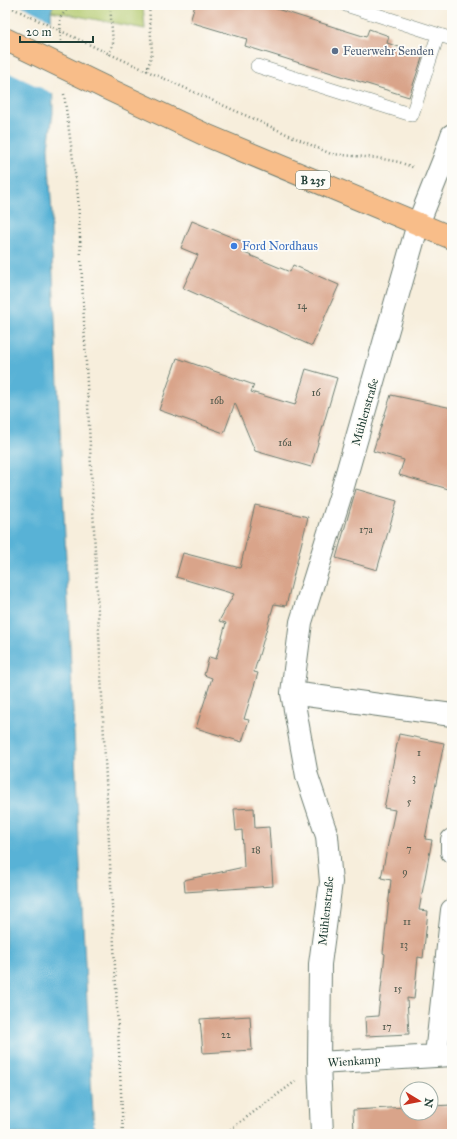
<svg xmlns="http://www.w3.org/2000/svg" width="457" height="1139" viewBox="0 0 457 1139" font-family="'IM FELL Great Primer',serif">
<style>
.green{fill:#b2c96d;stroke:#688350}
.water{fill:#59b2d6;stroke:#3c7885}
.pier{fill:#f7eedc}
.building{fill:#d9a48a}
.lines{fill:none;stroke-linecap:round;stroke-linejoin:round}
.service-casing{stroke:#6b7b6f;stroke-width:14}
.minor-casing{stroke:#6b7b6f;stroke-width:24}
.primary-casing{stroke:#6b7b6f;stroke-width:24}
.path{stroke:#6b7b6f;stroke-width:2.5;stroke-dasharray:1 3;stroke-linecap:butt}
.service{stroke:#fff;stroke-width:13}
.minor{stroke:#fff;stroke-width:22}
.primary{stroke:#f8bd89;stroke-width:22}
.primary-bridge-casing{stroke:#6b7b6f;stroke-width:24;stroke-linecap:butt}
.path-bridge{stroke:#6b7b6f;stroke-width:2.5;stroke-dasharray:1 3;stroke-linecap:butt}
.primary-bridge{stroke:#f8bd89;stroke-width:22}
.service-dot{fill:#5c6f8a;stroke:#fdfcf7;stroke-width:1.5}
.shop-dot{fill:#3f7fe0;stroke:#fdfcf7;stroke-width:1.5}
.labels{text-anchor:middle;stroke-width:3.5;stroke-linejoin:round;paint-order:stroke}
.number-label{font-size:10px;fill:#4e574a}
.shield{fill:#fdfcf7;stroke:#62766e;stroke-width:1}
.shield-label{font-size:11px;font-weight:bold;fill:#1f3d34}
.service-label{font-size:12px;fill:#4e5e75;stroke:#fdfcf7;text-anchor:start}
.shop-label{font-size:12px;fill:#366cbe;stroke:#fdfcf7;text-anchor:start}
.street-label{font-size:12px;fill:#1f3d34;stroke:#fdfcf7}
</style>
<rect width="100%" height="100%" fill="#fdfcf7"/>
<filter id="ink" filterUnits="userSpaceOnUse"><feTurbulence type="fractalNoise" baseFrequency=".025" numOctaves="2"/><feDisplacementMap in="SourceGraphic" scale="8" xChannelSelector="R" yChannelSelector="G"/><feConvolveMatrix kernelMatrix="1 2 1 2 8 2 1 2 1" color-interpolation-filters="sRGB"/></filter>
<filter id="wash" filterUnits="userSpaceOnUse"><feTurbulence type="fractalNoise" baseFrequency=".012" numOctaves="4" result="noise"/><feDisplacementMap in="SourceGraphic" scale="16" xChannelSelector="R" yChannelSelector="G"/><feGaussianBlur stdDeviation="0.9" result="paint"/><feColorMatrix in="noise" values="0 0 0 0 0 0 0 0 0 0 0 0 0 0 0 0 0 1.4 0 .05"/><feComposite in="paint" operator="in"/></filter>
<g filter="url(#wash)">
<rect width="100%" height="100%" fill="#f7eedc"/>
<path class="green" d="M 53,5 L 143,5 L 145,29 L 51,11 Z"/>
<path class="water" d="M 5,5 L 53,5 L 51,11 L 53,113 L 48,147 L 52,216 L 51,232 L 82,907 L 94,1134 L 5,1134 Z"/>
<path class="pier" d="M 5,5 L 20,5 L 53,21 L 54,94 L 5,71 Z"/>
<g id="blocks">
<path class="building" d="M 195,5 L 264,5 L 366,37 L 369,29 L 389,36 L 387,43 L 423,55 L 409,97 L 245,46 L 247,39 L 190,22 Z
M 192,221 L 246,243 L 242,252 L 290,272 L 293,265 L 339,285 L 312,346 L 183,288 L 198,255 L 181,248 Z
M 177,358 L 254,385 L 251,392 L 295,405 L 306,369 L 337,378 L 311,467 L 255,451 L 235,403 L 224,433 L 159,410 Z
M 391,395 L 452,408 L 452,490 L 399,475 L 404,460 L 373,451 Z
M 356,489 L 397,501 L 377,570 L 336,558 Z
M 255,505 L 308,517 L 286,606 L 274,604 L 254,672 L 258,673 L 244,719 L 249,720 L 242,742 L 196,728 L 212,678 L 204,675 L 209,657 L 216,659 L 226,623 L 219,621 L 234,594 L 176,577 L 183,553 L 240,568 Z
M 399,734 L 444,743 L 425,839 L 432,840 L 419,910 L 428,911 L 423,958 L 418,957 L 414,999 L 407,998 L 409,1034 L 366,1036 L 365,1017 L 378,1016 L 385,954 L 383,953 L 391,880 L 381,878 L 395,810 L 384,808 Z
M 254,808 L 255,828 L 269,827 L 273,886 L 185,892 L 184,880 L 244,867 L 242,830 L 236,831 L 234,809 Z
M 250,1016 L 252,1050 L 203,1053 L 200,1019 Z
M 452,1105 L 452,1134 L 354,1134 L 353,1110 L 407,1107 L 407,1113 L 431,1113 L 431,1106 Z"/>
</g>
</g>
<g filter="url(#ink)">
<use href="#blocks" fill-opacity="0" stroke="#6b7b6f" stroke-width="1"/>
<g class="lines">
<g class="service-casing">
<path id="service" d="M 346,5 L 452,39
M 257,66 L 412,115 L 438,35"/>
</g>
<g class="minor-casing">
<path id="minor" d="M 292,693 L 452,715
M 452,840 L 452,852
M 436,1055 L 452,910
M 319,1063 L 452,1055
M 322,1134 L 319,1063 L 320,964 L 331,882 L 327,836 L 307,776 L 292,693 L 301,622 L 340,497 L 418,224 L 444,159 L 452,135"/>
</g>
<g class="primary-casing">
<path id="primary" d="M 106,88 L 208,136 L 452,238"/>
</g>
<path class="path" d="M 61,41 L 60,18 L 70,5
M 103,51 L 331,154 L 377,158 L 399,162 L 415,168
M 109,55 L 113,43 L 110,5
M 147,71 L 152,53 L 149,5
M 64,94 L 78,196 L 123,1134
M 224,1134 L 296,1081"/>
<use href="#service" class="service"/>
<use href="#minor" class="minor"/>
<use href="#primary" class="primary"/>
<g class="primary-bridge-casing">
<path id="primary-bridge" d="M 5,39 L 106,88"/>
</g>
<path class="path-bridge" d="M 6,5 L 103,51"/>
<use href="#primary-bridge" class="primary-bridge"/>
</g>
</g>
<circle class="service-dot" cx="335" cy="51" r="4"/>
<circle class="shop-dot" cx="234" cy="246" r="4"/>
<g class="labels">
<g class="number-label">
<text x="302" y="309">14</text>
<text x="316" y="396">16</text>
<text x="217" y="404">16b</text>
<text x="285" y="446">16a</text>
<text x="366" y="533">17a</text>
<text x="419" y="756">1</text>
<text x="414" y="781">3</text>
<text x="409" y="805">5</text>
<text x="409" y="852">7</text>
<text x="256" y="853">18</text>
<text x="405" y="875">9</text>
<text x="407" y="925">11</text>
<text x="404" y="948">13</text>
<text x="398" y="992">15</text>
<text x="387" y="1030">17</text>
<text x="226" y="1038">22</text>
</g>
<rect class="shield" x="296" y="171" width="34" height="18" rx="3"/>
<g class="shield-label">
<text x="313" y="184">B 235</text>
</g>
<g class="service-label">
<text x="343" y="55">Feuerwehr Senden</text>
</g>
<g class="shop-label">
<text x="242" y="250">Ford Nordhaus</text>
</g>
<g class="street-label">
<text transform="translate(365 412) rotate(-74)" y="4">Mühlenstraße</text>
<text transform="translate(326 911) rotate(-84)" y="4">Mühlenstraße</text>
<text transform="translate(354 1061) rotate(-4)" y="4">Wienkamp</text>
</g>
</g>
<rect width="457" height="1139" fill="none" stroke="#fdfcf7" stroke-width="20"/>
<g transform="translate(419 1101) rotate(100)"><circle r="19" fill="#fdfcf7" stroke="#a4b0a9"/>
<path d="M0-3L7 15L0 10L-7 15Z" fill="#c8321e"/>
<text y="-6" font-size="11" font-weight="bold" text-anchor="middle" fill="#1f3d34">N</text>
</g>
<path d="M20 36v6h73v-6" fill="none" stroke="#1f3d34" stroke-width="2"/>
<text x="26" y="36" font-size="12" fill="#1f3d34" stroke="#fdfcf7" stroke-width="3" paint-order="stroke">20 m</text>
</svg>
